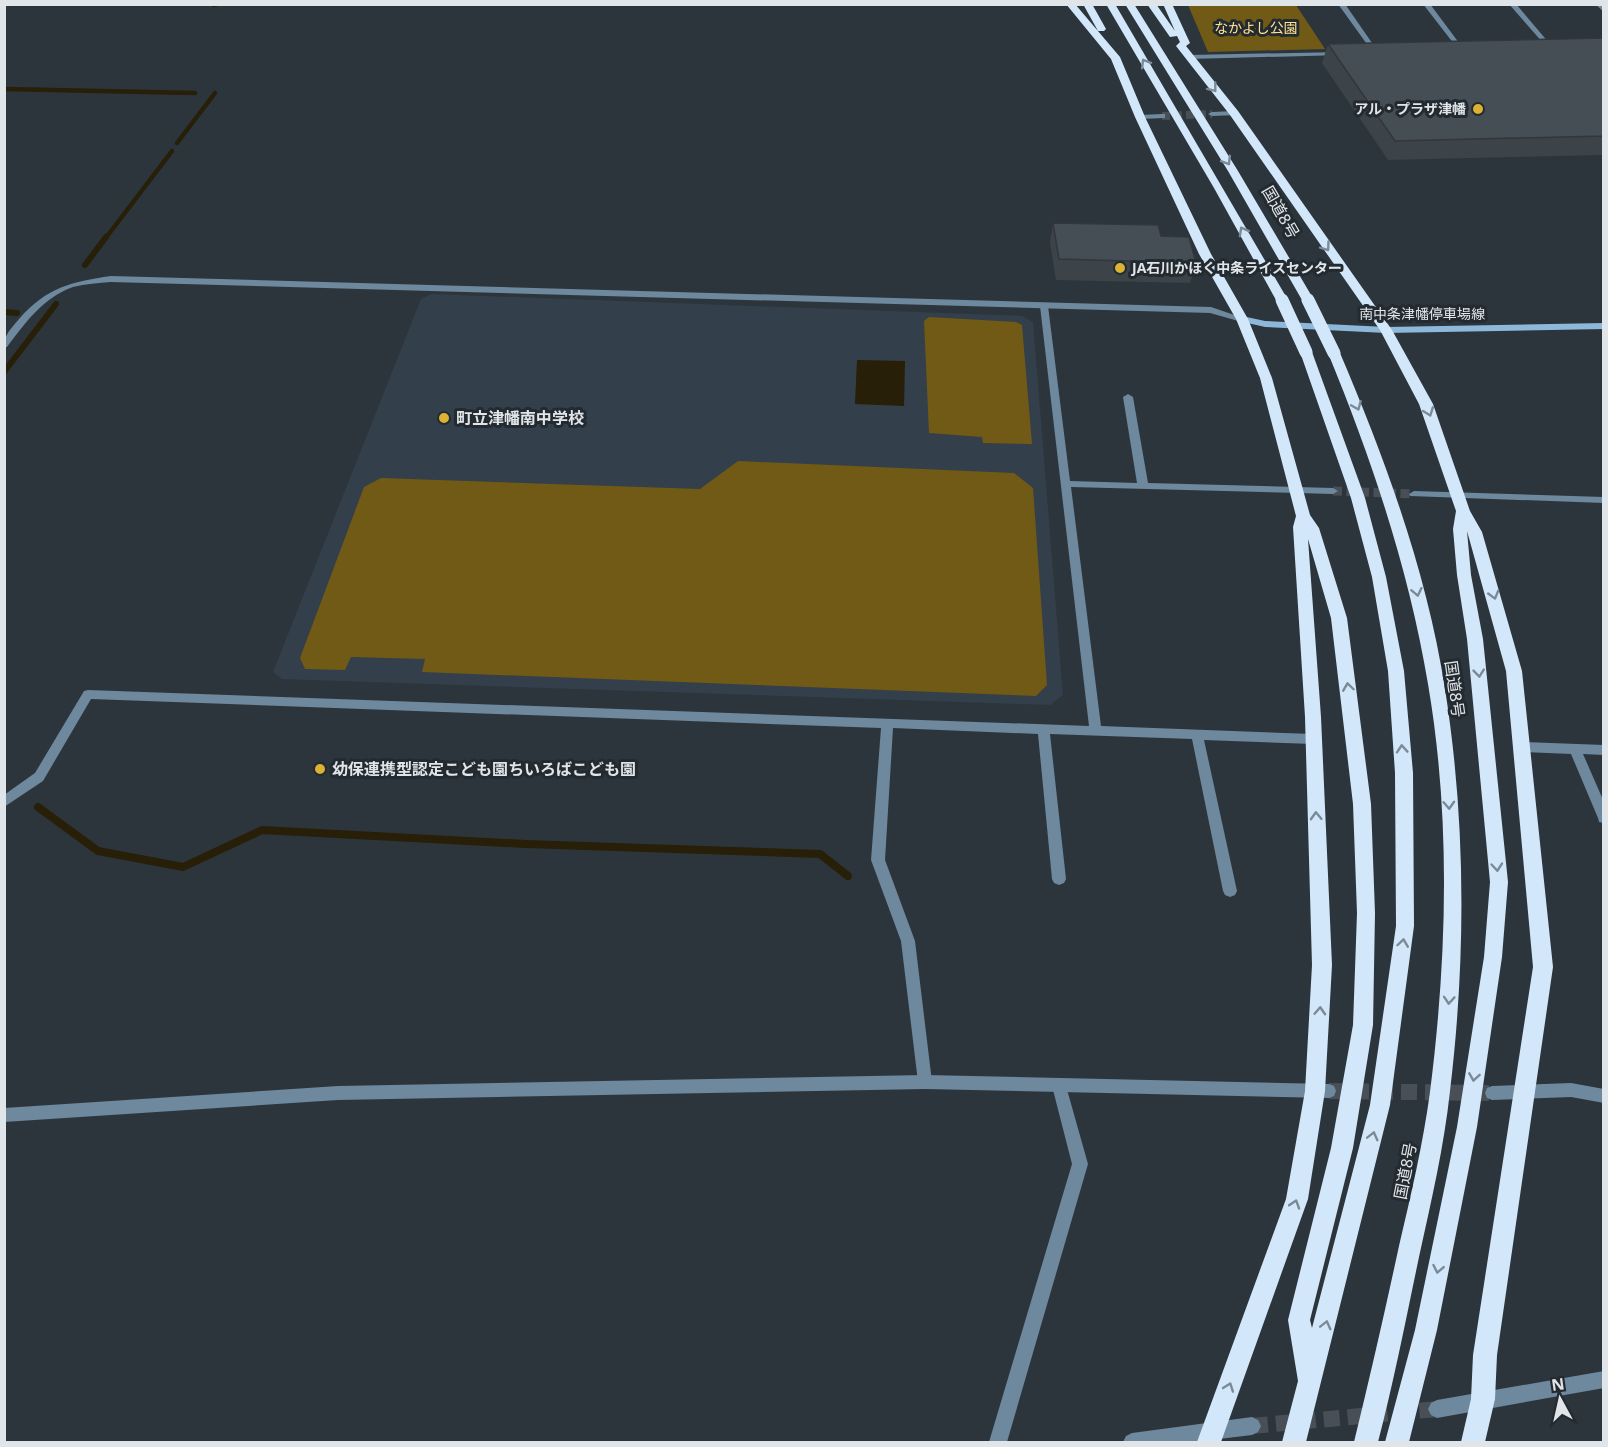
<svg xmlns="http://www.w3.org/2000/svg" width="1608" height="1447" viewBox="0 0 1608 1447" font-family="'Noto Sans','Noto Sans JP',sans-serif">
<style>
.built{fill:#333f4a}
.green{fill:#715a15}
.water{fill:#271f08}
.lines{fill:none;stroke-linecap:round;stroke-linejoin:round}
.stream-far2{stroke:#271f08;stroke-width:4.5}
.stream-far1{stroke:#271f08;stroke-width:6}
.stream{stroke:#271f08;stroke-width:8}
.minor-tunnel-far2{stroke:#484f56;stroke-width:8;stroke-dasharray:8 4;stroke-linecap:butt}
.minor-tunnel-far1{stroke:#484f56;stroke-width:9;stroke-dasharray:9 4.5;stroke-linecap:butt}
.minor-tunnel{stroke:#484f56;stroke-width:16;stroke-dasharray:16 8;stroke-linecap:butt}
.tertiary-tunnel{stroke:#484f56;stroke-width:16;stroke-dasharray:16 8;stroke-linecap:butt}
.minor{fill:#6e889e;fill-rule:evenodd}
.tertiary{fill:#6e889e;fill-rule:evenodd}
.secondary{fill:#8eb8da;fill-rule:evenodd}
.trunk{fill:#d2e8fa;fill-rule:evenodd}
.trunk-bridge{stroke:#d2e8fa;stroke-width:13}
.wall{fill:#3c4349}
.building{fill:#464e55;stroke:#31373c;stroke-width:1.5}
.oneway{stroke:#7a8a96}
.poi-dot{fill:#dbb233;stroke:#232b31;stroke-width:2}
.labels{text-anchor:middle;stroke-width:6;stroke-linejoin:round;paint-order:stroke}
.far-park-label{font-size:14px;fill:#fee193;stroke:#232b31}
.far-poi-label{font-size:14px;font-weight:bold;fill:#e0e5e9;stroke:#232b31;text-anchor:end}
.far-street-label{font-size:14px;fill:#e0e5e9;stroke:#232b31}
.street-label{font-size:16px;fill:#e0e5e9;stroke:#232b31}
.poi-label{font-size:16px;font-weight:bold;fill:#e0e5e9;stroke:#232b31;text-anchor:start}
</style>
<rect width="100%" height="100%" fill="#2d353c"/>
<path class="built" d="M 431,294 L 1022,316 L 1033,322 L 1063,695 L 1050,705 L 282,679 L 273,672 L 421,299 Z"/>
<path class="green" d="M 1188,5 L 1296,5 L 1325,49 L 1208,52 Z
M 929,317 L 1016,322 L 1022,325 L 1032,444 L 983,443 L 982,437 L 929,433 L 924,321 Z
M 738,461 L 1014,473 L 1033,488 L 1047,685 L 1036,696 L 422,672 L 425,659 L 351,657 L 345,670 L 305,669 L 300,658 L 364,487 L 381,478 L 700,489 Z"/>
<path class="water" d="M 857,360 L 905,361 L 904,406 L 855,404 Z"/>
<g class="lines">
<path class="stream-far2" d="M 214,5 L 217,4
M 4,89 L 195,93
M 177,143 L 215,93
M 105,239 L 172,151"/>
<path class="stream-far1" d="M 85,265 L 106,237
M 4,312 L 17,313
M 4,372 L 56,304"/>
<path class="stream" d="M 38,807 L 98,851 L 183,867 L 262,830 L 526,844 L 820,854 L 848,876"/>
<path class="minor-tunnel-far2" d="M 1162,116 L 1212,114"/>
<path class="minor-tunnel-far1" d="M 1333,491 L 1414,494"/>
<path class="minor-tunnel" d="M 1252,1426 L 1437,1409"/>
<path class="tertiary-tunnel" d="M 1329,1091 L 1492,1093"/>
<path class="minor" d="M 1338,4 L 1345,4 L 1379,53 L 1378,54 L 1374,54 Z
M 1423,4 L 1430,4 L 1465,51 L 1465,53 L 1461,53 Z
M 1509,4 L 1516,4 L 1555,50 L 1555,52 L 1551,52 Z
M 1595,4 L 1602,4 L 1604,12 Z
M 1234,111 L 1238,113 L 1237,115 L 1212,116 L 1208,114 L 1212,112 Z
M 1162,114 L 1165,114 L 1165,118 L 1140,119 L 1136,117 L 1140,115 Z
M 1044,303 L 1048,306 L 1070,481 L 1137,483 L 1123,397 L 1128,394 L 1133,397 L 1148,483 L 1333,488 L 1338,491 L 1333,494 L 1071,487 L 1101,726 L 1313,734 L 1317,736 L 1319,739 L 1317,742 L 1313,744 L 1204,740 L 1237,891 L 1235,895 L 1230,897 L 1225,895 L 1223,891 L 1192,739 L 1050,734 L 1066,879 L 1064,883 L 1059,885 L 1054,883 L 1052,879 L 1038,734 L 893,728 L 885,860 L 915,941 L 932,1082 L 930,1087 L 925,1089 L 920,1087 L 918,1082 L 901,941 L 871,860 L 881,728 L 91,699 L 43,781 L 4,807 L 4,795 L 35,773 L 84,691 L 88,690 L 1089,726 L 1040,306 Z
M 1414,491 L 1604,497 L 1604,503 L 1410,496 L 1409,494 Z
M 1523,742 L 1604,745 L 1604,755 L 1583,754 L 1604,802 L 1604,823 L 1599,822 L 1598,818 L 1571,754 L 1523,752 L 1519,750 L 1517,747 L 1519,744 Z
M 1059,1079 L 1064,1081 L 1066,1086 L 1088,1164 L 1007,1442 L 989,1442 L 1072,1164 L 1052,1086 L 1054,1081 Z
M 1604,1371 L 1604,1388 L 1437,1418 L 1431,1415 L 1428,1409 L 1431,1403 L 1437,1400 Z
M 1252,1417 L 1258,1420 L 1261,1426 L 1258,1432 L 1252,1435 L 1194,1442 L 1123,1442 L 1126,1436 L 1132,1433 Z"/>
<path class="tertiary" d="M 1341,52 L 1344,54 L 1343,55 L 1189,59 L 1186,57 L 1189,55 Z
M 111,276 L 1211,307 L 1246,319 L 1242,322 L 1210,313 L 111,282 C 99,283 85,284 73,287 C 44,297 25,323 7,347 L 4,348 C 4,334 11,329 19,319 C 47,287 71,282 111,276 Z
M 925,1075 L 1329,1084 L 1334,1086 L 1336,1091 L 1334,1096 L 1329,1098 L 925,1089 L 338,1100 L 4,1122 L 4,1108 L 338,1086 Z
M 1571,1083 L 1604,1089 L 1604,1103 L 1571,1097 L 1492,1100 L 1487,1098 L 1485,1093 L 1487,1088 L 1492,1086 Z"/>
<path class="secondary" d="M 1242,316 L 1265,321 L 1386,327 L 1604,323 L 1604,329 L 1386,333 L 1265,327 L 1239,321 L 1239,317 Z"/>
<path class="trunk" d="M 1066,4 L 1075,4 L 1120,57 L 1145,117 L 1211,254 L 1248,319 L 1272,378 L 1310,515 L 1319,528 L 1347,618 L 1371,804 L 1375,913 L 1373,1025 L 1353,1148 L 1310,1320 L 1312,1328 L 1370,1105 L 1396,926 L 1395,773 L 1388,671 L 1372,577 L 1351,498 L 1300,352 L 1302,349 L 1310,349 L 1312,352 L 1365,498 L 1386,577 L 1404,671 L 1413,773 L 1414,926 L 1390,1105 L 1306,1442 L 1282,1442 L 1298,1381 L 1288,1320 L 1331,1148 L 1353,1025 L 1357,913 L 1353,804 L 1331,618 L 1308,539 L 1321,717 L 1332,965 L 1325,1091 L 1308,1199 L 1221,1442 L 1197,1442 L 1286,1199 L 1305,1091 L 1312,965 L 1305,717 L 1293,527 L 1296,516 L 1260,378 L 1236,319 L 1199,254 L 1135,117 L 1111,59 Z
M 1083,4 L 1092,4 L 1106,29 L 1104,31 L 1098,31 Z
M 1106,4 L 1115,4 L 1288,300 L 1286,303 L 1282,304 L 1276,300 L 1214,188 Z
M 1125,4 L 1134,4 L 1238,171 L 1314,300 L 1312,303 L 1308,304 L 1302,300 L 1228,171 Z
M 1147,4 L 1156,4 L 1175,31 L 1163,4 L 1172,4 L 1190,43 L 1186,46 L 1238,111 L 1392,330 L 1433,404 L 1470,511 L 1482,532 L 1522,671 L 1553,967 L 1497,1355 L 1495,1399 L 1485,1442 L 1461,1442 L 1471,1399 L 1473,1355 L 1533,967 L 1506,671 L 1467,531 L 1471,575 L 1483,639 L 1508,882 L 1502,957 L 1477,1127 L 1437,1330 L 1409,1442 L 1385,1442 L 1415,1330 L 1457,1127 L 1484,957 L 1490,882 L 1467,639 L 1457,575 L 1453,529 L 1456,511 L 1419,404 L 1380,330 L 1230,115 L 1176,46 L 1180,42 L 1177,36 L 1170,37 Z
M 1334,349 L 1340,353 C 1386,461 1427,573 1445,689 C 1466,822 1466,958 1450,1091 C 1444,1147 1431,1202 1419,1257 C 1406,1319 1394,1381 1378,1442 L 1354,1442 C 1370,1377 1385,1311 1399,1246 C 1411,1195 1423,1144 1430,1092 C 1447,958 1451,818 1428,684 C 1409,570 1372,460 1328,353 Z"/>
<path class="trunk-bridge" d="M 1282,300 L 1306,352
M 1308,300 L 1334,353"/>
</g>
<path class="wall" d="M 1604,38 L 1604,155 L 1388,160 L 1322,63 L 1328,44 Z
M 1053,223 L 1161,236 L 1196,263 L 1190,283 L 1056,280 L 1050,243 Z"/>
<path class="building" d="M 1604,38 L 1604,136 L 1395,141 L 1328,44 Z
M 1053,223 L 1158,225 L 1161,236 L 1189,237 L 1196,263 L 1059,259 Z"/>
<defs><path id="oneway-chevron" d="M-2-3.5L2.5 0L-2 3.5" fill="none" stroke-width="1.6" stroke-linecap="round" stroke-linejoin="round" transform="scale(1.5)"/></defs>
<g class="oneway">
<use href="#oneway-chevron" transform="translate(1145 63) rotate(-121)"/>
<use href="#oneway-chevron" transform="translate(1213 88) rotate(52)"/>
<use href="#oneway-chevron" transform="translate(1227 161) rotate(58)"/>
<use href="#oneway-chevron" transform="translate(1243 231) rotate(-119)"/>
<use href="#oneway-chevron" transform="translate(1326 247) rotate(54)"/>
<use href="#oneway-chevron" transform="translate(1357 406) rotate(67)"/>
<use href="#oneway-chevron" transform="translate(1429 412) rotate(69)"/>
<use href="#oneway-chevron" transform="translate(1417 592) rotate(78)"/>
<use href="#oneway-chevron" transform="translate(1494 595) rotate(74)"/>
<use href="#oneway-chevron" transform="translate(1479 673) rotate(84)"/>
<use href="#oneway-chevron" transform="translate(1348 687) rotate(-98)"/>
<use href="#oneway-chevron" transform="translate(1402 749) rotate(-94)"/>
<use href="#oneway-chevron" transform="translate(1449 805) rotate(87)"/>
<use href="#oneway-chevron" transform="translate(1316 816) rotate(-92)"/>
<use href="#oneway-chevron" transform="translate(1497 867) rotate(85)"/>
<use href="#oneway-chevron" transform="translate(1403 943) rotate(-82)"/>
<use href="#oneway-chevron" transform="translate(1449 1000) rotate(94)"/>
<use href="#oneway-chevron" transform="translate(1320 1011) rotate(-87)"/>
<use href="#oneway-chevron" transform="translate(1474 1077) rotate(99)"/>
<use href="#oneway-chevron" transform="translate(1373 1136) rotate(-76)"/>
<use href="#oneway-chevron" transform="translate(1295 1204) rotate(-72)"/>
<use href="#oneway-chevron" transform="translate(1438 1269) rotate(101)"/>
<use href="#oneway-chevron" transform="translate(1326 1325) rotate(-76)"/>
<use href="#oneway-chevron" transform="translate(1229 1387) rotate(-70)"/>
</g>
<g class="poi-dot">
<circle cx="1478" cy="109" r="6"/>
<circle cx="1120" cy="268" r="6"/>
<circle cx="444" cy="418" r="6"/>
<circle cx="320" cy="769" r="6"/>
</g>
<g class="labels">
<g class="far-park-label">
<text x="1256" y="33">なかよし公園</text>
</g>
<g class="far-poi-label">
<text x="1466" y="114">アル・プラザ津幡</text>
<text x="1132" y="273" text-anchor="start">JA石川かほく中条ライスセンター</text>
</g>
<g class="far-street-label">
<text x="1422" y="319">南中条津幡停車場線</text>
</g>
<g class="street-label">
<text transform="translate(1281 212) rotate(60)" y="6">国道8号</text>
<text transform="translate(1455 689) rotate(82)" y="6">国道8号</text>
<text transform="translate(1405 1171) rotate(-79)" y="6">国道8号</text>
</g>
<g class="poi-label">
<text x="456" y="424">町立津幡南中学校</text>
<text x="332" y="775">幼保連携型認定こども園ちいろばこども園</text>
</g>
</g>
<rect width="1608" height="1447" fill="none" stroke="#e0e5e9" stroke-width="12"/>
<g transform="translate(1560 1399) rotate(352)" stroke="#232b31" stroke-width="4.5" paint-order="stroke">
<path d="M0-4.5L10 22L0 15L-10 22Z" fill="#e0e5e9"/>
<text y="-9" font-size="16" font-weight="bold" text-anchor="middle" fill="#e0e5e9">N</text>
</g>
</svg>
